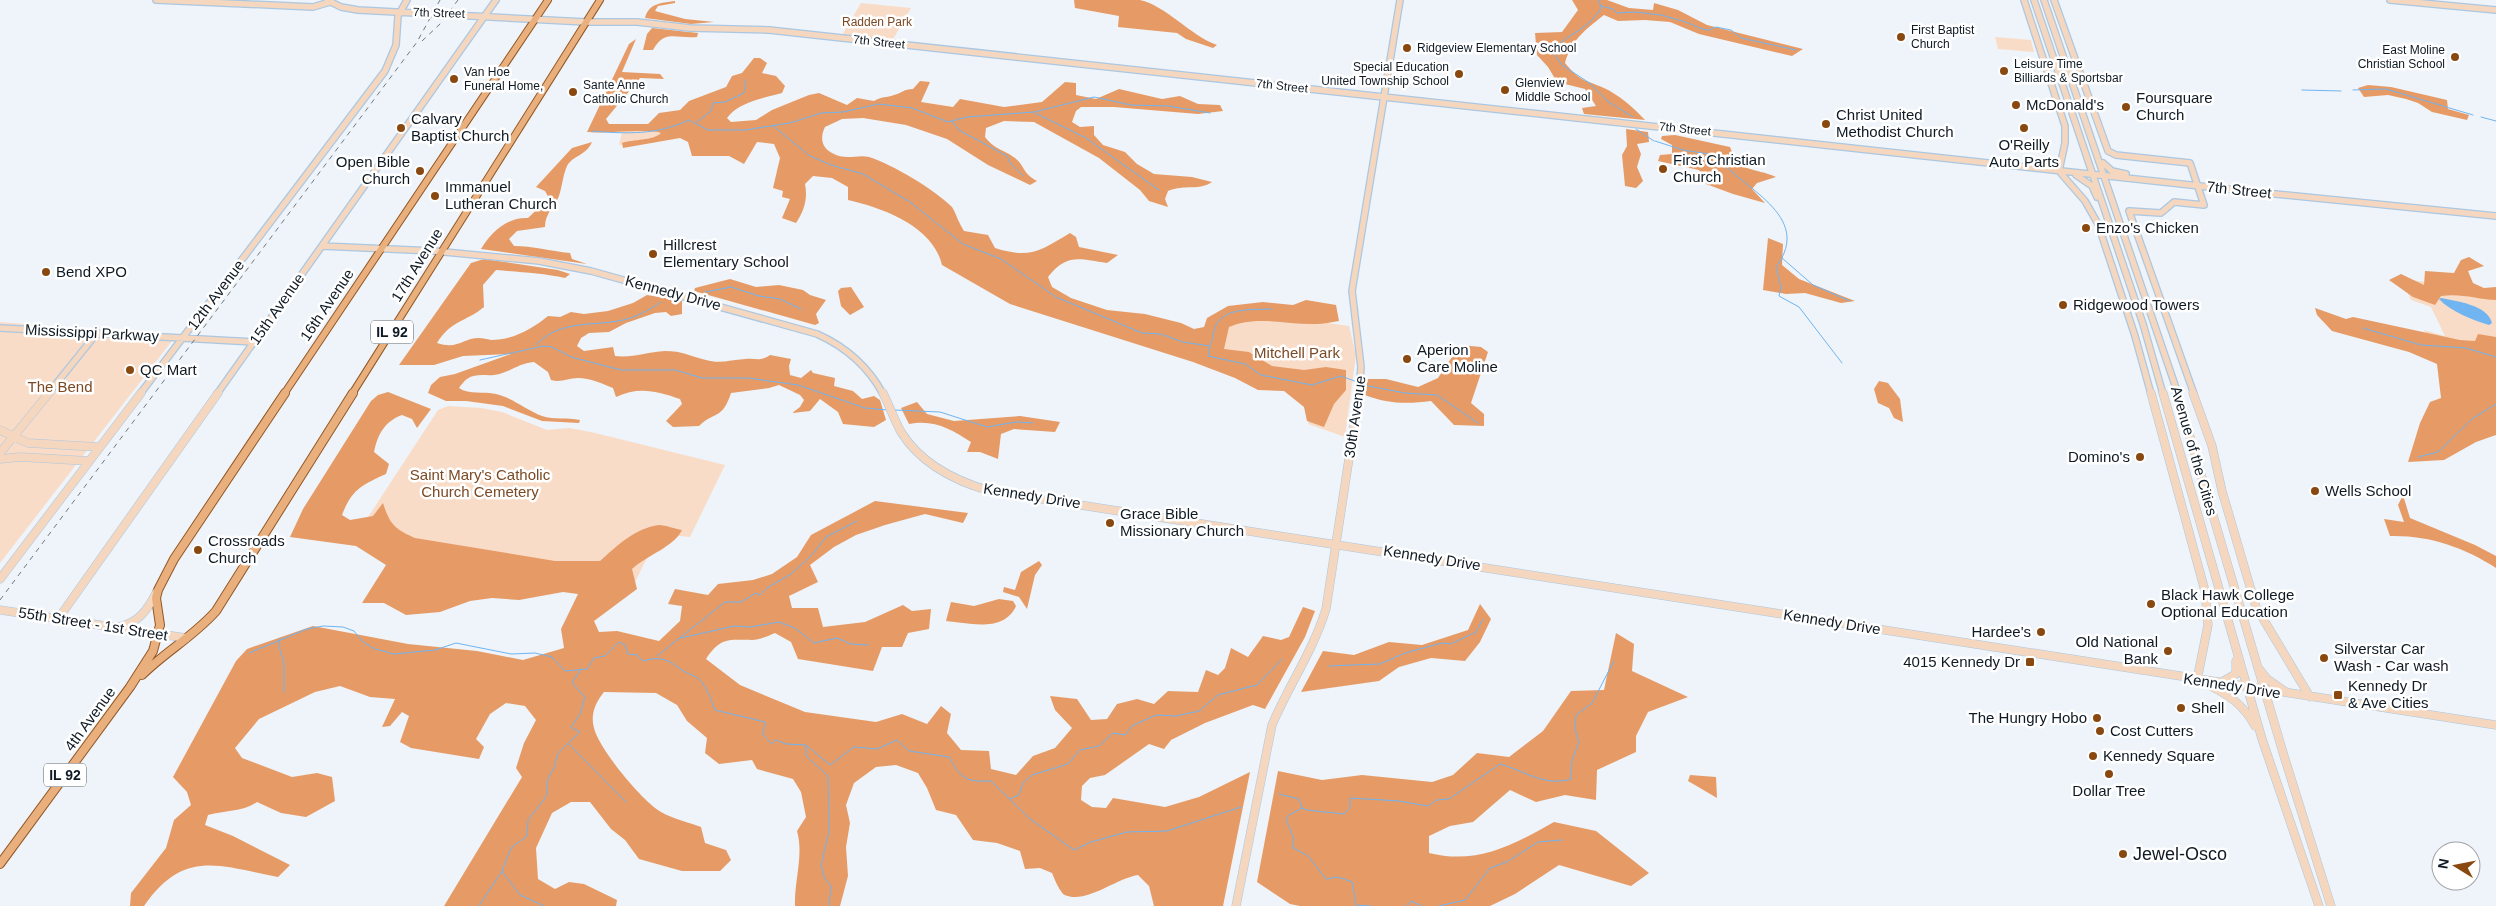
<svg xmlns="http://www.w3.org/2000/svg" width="2496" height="906" viewBox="0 0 2496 906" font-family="Arial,sans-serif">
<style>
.green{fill:#f9dcc8}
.forest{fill:#e69b66}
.water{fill:#70b4f1}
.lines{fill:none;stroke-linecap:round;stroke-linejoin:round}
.stream{stroke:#70b4f1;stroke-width:1}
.secondary-far1-casing{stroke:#abc7e2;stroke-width:8}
.secondary-casing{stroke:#abc7e2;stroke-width:9}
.primary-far1-casing{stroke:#935825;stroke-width:8}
.primary-casing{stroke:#935825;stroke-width:10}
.secondary-far1{stroke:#f4d7be;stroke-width:5.5}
.secondary{stroke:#f4d7be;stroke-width:8}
.primary-far1{stroke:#e9af7d;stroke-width:6}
.primary{stroke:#e9af7d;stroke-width:8}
.rail{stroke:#707981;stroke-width:1;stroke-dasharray:5 5;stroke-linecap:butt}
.poi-dot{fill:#884810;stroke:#fff;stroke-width:2}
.labels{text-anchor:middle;stroke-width:5;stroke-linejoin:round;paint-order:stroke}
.far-street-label{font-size:12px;fill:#0f1a24;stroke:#fff}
.far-park-label{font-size:12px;fill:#7b4923;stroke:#fff}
.far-poi-label{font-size:12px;fill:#0f1a24;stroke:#fff;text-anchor:start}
.shield{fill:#fff;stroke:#575f66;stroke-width:1}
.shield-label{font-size:14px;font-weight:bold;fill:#0f1a24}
.poi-label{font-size:15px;fill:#0f1a24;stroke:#fff;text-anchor:start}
.street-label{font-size:15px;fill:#0f1a24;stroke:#fff}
.park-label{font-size:15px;fill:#7b4923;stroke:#fff}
.near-poi-label{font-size:18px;fill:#0f1a24;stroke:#fff;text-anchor:start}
</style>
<rect width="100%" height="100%" fill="#eef4f9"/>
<path class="green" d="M 861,3 L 911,8 L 892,41 L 842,35 Z
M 1995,37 L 2031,40 L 2034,52 L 1998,49 Z
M 682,126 L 679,137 L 619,145 L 622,132 Z
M 2401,279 L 2496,290 L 2496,382 L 2447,376 L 2424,330 L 2445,336 L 2431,307 L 2411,300 Z
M 1225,308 L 1349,326 L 1356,355 L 1345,437 L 1308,424 L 1322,389 L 1209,354 Z
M 0,322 L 175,337 L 0,563 Z
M 448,406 L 481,408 L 502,412 L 547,430 L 569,428 L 591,432 L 725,465 L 690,537 L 659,534 L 635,582 L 353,540 L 438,410 Z"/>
<path class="forest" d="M 1074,0 C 1095,0 1119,0 1140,0 C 1165,5 1191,36 1217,45 L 1213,48 L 1186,39 L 1177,33 L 1118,27 L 1119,16 L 1075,8 Z
M 1572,0 L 1607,0 L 1629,8 L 1653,10 L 1654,3 L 1678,10 L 1707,25 L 1803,49 L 1792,56 L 1699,34 L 1670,22 L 1645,20 L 1618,21 L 1604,15 C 1586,29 1571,40 1565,63 C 1582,83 1582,78 1604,88 C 1619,95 1633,107 1645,120 L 1584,114 L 1582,108 L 1596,106 L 1585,89 L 1557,82 L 1548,67 L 1537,55 L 1535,33 L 1562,32 L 1578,10 Z
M 675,1 L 675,3 L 658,6 L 655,11 L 685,19 L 714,22 L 691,24 L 645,18 C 649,3 661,3 675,1 Z
M 652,28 L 698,33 L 697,37 C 675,39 665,29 653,50 L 643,50 L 647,34 Z
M 636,39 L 622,72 L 660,74 L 664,79 L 640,78 L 606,119 L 609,124 L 648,124 L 659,113 L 680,110 L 689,101 L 726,87 L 732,76 L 742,73 L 754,58 L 760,58 L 767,63 L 762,73 L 776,76 L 785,86 L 782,93 C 764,98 738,102 727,118 L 731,122 L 756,120 L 772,110 L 809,95 L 819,93 L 847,105 L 857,98 L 874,101 C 882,96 886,98 894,95 C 902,93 904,89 913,89 L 920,81 L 930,82 L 921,102 L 953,107 L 960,99 L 1004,107 L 1042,102 L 1065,82 L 1076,83 L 1076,95 L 1096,99 L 1119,89 L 1162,99 L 1180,96 L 1198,104 L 1220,105 L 1223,111 L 1198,114 L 1114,107 L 1081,107 L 1076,111 L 1072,122 L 1080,127 L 1094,126 L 1094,135 L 1103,145 L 1125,152 L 1137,164 L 1154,174 L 1192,177 L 1212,182 C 1199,191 1185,184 1168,191 L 1165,199 L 1168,207 L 1149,201 L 1140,190 L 1099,158 L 1034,122 L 1004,121 L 986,128 L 985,137 C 995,150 1003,149 1015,158 C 1025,166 1022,173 1037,181 L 1030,185 L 988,165 L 947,139 L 906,125 L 863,118 L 842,119 L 825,127 C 820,137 821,147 832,153 C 846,161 857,154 869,157 C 892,164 935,190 952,207 C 955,211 959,224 964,231 L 988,235 L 995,248 C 1030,259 1040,251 1070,233 L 1076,237 L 1079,247 L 1118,255 L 1107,263 C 1079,259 1067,253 1048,277 L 1052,287 L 1071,298 L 1107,310 L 1145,314 L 1181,323 L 1194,329 L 1204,327 L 1207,318 L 1228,306 L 1263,302 L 1293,305 L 1306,300 L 1336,305 L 1339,321 C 1331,322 1323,324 1316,324 C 1286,325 1258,315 1229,327 L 1224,349 L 1249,352 L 1272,366 L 1304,370 L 1326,367 L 1346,370 L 1346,390 L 1334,404 L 1324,427 L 1307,421 L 1304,407 L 1284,391 L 1258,390 L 1235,378 L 1193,362 L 1010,304 L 942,265 C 933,226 883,208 848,200 L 848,187 L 832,178 L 813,176 L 805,184 C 808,199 804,211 796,223 L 782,218 L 790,199 L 782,197 L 783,191 L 773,188 L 780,158 L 774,144 L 757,142 L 744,164 L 729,156 L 692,156 L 688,142 L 680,138 L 623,148 L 622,143 C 633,139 653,141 661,133 C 651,128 604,134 587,132 L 629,44 Z
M 2368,85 L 2391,87 L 2447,100 L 2448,109 L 2469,115 L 2467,120 L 2432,112 L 2418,103 L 2406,99 L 2388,95 L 2364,97 L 2358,88 Z
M 1626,129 L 1648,132 L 1649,142 L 1637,144 L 1641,154 L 1637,167 L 1643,181 L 1636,188 L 1625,186 L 1622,155 L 1627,146 Z
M 1675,135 L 1730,147 C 1740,174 1754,167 1776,177 L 1757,183 L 1752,189 L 1765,203 L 1733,194 L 1706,184 L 1699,170 L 1658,161 L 1660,155 L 1672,154 L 1672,145 L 1661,139 L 1662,136 Z
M 592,142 C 586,156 573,155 567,166 C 563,175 562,187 559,196 C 554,208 545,213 545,227 L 517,231 L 509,239 L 514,246 C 533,246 550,251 570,253 L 572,259 L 587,264 L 481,249 C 491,232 507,217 528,218 L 549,198 L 545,191 L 536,187 L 572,148 Z
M 1768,238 L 1783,244 L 1782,265 L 1799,279 L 1855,301 L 1841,303 L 1805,293 L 1786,294 L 1763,290 Z
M 2469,257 L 2484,266 L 2468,271 L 2473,283 L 2484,288 L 2496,287 L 2496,300 C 2475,299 2462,293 2441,296 L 2435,305 L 2413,297 L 2389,280 L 2401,274 L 2424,285 L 2425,271 L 2454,273 L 2461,260 Z
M 484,259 L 558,270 L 570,274 L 565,278 C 543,273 518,272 496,270 L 483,285 L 484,307 C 466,322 451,320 437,343 C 458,350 463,338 479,338 C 483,338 487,339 491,340 C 513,340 532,329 548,316 L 560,317 L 571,312 L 584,314 L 608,311 L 633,303 L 647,295 L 682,301 L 682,314 L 671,316 L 666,312 L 655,313 L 626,323 L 609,332 L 589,333 L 581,338 L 577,346 L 584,351 L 613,347 L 615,356 C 633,358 647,352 665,351 C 682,351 690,356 706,360 C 719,364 731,360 745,359 C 755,358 760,362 770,355 L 791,359 L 789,366 L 790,375 L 801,378 L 811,370 L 813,373 L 835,378 L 834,386 L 853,391 L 862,399 L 874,396 L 880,400 L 886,420 L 874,427 L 843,424 L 838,412 L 820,399 L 810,411 L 792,413 L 800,407 L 804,400 L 800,395 L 779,385 L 769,388 L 731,393 C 722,420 716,410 699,426 L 673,427 L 666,421 L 682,404 L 680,399 C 658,391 638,386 616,397 L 613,388 C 603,384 590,378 578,378 C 568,378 561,383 551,380 L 548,372 L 534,362 C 518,363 510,373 494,375 C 485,376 476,373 467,379 C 464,381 461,385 459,388 C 469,395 484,391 496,394 C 513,398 526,410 542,416 C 554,420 567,417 580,420 L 579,423 L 542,421 L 503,406 L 466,401 L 446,401 L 428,393 L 431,385 L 440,377 L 455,374 L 511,354 L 463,356 L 434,365 L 399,365 L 471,263 Z
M 730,279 L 756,287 L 779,285 L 803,290 L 810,295 L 826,300 L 816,314 L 819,323 L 815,325 L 694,291 L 695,288 Z
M 851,287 L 864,307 L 850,315 L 841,306 L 838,291 L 841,288 Z
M 2315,308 L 2346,319 L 2353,317 L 2460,340 L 2475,341 L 2478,334 L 2496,337 L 2496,435 L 2476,442 L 2444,460 L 2408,462 L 2420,423 L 2430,402 L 2441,398 L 2437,364 L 2409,352 L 2332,331 L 2317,315 Z
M 1460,345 L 1481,347 L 1488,352 L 1471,403 L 1484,414 L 1484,426 L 1454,425 L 1431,401 C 1408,404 1387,404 1365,395 L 1367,379 L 1386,379 L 1418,387 L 1438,378 Z
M 1879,381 L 1888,383 L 1900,399 L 1903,422 L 1894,418 L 1889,408 L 1878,403 L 1874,389 Z
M 388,392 L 431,409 L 417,428 L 412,419 L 402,415 C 384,422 378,434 374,452 L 389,464 L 386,474 C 362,485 352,489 342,515 L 350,520 L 373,516 L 383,503 C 390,525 395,529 415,538 L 555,561 L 600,561 C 617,546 635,528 659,525 C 666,525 675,529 682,530 C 674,547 647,555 632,569 L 637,589 L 594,621 L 599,632 L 617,631 L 659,641 L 680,621 L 682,606 L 668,604 L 675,589 L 708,595 L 718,584 L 753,580 L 772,574 L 797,557 L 811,535 L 875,501 L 968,513 L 963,523 L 925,514 L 885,525 L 856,535 L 834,547 L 810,565 L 818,582 L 789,596 L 792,608 L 818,608 L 823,627 L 865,622 L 903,605 L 912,611 L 931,609 L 929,629 L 908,633 L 902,647 L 882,647 L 873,671 L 798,659 L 791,642 L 775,633 C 768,636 759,640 752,640 C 728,640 721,637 706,659 L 740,685 L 805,712 L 876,722 L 902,714 L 927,724 L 941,706 L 951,714 L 947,733 L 961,750 L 989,751 L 991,769 L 1016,775 L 1033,756 L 1055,748 L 1072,728 L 1055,710 L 1050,696 L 1077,699 L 1091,720 L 1107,719 L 1117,704 L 1137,699 L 1154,704 L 1168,691 L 1198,692 L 1206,670 L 1218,675 L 1225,668 L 1231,648 L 1248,657 L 1263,636 L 1281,640 L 1289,637 L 1303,607 L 1315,611 L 1305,637 L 1265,709 L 1253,705 L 1205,723 L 1171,740 L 1164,749 L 1149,744 L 1105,775 L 1090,778 L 1082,786 L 1081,800 L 1092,807 L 1106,808 L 1113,798 L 1165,807 L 1199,797 L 1250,772 L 1223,906 L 1154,906 L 1149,886 L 1138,875 C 1114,879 1084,906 1063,894 C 1058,888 1055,880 1052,873 L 1040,868 L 1025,869 L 1020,851 L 997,843 L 973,840 L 956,815 L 936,810 L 927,788 L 918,773 L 896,765 L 876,767 L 854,783 L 846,805 L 850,823 L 846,847 L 848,876 L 840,906 L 795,906 C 794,881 804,855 797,831 L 806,817 L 801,792 L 793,779 L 757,769 L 752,760 L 719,764 L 705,753 L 707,738 L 687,721 L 677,705 L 656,693 L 604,692 C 596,702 590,714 594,728 C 599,749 642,801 661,812 C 673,819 688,822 701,827 L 705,843 L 726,850 L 731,860 L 720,871 L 682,871 L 639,859 L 625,840 L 611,829 L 590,802 L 571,802 L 552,813 L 536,848 L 538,879 L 555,889 L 569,882 L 584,884 L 617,900 L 616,906 L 444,906 L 522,777 L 516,768 L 524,743 L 536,720 L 525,706 L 506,703 L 490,714 L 476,739 L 484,747 L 479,759 L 411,748 L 400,742 L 409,716 L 402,712 L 390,726 L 382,727 L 395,699 L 370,697 L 340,686 L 315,692 L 259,719 L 235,748 L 242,758 L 292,777 L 317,773 L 332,777 L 335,801 L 306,817 L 281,813 L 257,802 C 242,812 225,810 208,815 L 205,825 L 233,836 L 290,865 L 278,877 C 220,866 184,848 144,906 L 130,906 L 131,893 L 166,848 L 174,820 L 191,805 L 187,792 L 173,777 L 236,661 L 247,649 L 313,626 L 408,644 L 477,651 L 523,660 L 564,648 L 561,629 L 578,594 L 563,592 L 519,600 L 492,598 L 470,601 L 440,612 L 406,615 L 384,603 L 362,603 L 386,565 L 356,546 L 290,537 L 303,509 L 371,401 L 378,395 Z
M 917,402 L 927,414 L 954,421 L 1020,416 L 1060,422 L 1055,432 L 1014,429 L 1001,434 L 998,459 L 980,452 L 967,452 L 971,442 C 951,429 934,419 909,424 L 901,408 Z
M 2403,495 L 2410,518 L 2475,545 L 2496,556 L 2496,568 C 2464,547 2428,535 2390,536 L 2384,519 L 2404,522 L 2398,505 Z
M 1039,561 L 1042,565 L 1035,575 L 1027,609 L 1019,597 L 1003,592 L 1004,587 L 1015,590 L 1021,572 Z
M 999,599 L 1013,601 L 1016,606 C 1004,633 969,623 946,621 L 951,602 L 974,606 Z
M 1480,604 L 1491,619 L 1480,642 L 1465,661 L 1431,658 L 1399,667 L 1379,681 L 1301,692 L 1323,651 L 1354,655 L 1389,642 L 1422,645 L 1468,630 Z
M 1616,633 L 1634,644 L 1632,671 L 1688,697 L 1648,712 L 1636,736 L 1636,752 L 1597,770 L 1596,800 L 1565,795 L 1536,802 L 1510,790 L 1473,822 L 1450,826 L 1429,836 L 1429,853 C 1477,865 1513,845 1554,822 L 1596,831 L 1649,873 L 1631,886 L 1559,865 L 1515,894 L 1490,906 L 1300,906 L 1290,904 L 1257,882 L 1278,771 L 1322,780 L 1362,775 L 1432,782 L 1453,775 L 1477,753 L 1509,757 L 1543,731 L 1571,691 L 1604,690 Z
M 1690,775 L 1716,777 L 1717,798 L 1688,781 Z"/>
<path class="water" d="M 2441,298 C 2456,301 2488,305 2492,323 L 2489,325 C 2473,320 2451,312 2439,299 Z"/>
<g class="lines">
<path class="stream" d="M 1599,0 L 1601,8 C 1590,28 1570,33 1554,48 L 1555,55 L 1562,65 L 1591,84 L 1607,101 L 1633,117
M 1601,6 L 1613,9 L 1617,13 L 1635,12 L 1661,15 L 1686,22 L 1702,29 L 1709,30 L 1716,27 L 1731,30 L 1741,38 L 1796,50
M 2302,90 L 2341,91
M 2353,90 L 2386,89 L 2473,115
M 1035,113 L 1086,138 L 1159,190
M 2481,117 L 2496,121
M 952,121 L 959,130 L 1007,156 L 1011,164 L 1023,176
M 697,122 L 711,111 L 713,103 L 725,102 L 744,93 L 746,80
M 773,126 L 810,156 L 831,165 L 863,174 L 910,202 L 963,244 L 1001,259 L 1056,297 L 1142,333 L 1161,334 L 1183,342 L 1210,346 L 1208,356 L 1245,364 L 1261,375 L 1312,385 L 1341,376 L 1357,382
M 1636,129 L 1654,141
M 592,131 C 626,134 658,135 689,120 L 708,130 L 745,130 L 790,123 L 821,113 L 843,112 L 879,104 L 912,108 L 948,122 L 967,117 L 1034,112 L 1094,97 L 1131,105 L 1168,106 L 1210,113
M 1655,141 L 1683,150 L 1715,155 C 1740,188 1815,215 1776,267 L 1781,287 L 1779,296 L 1799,307 L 1842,363
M 1782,258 L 1813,285 L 1850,301
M 705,292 L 731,287 L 759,296 L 780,299 L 801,309
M 2363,328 L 2421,345 L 2466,348 L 2496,357
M 536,345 C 560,319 591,327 623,320 C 637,317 649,310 661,302
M 1211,345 C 1213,338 1213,328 1218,322 C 1228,307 1257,310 1272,309
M 480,360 L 543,346 L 552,347 L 571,357 L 621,370 L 675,370 L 702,378 L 748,378 L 798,385 L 865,408 L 888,410
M 1363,385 L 1405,393 L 1437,395 L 1478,423
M 894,410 L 940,412 L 987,427 L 1016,422 L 1033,423
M 2418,457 L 2438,452 L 2472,419 L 2496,404
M 280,638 L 279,647 L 284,662 L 284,692
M 681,638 L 734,626 L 750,627 L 779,622 L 795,628 L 814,643 L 837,638 L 851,644 L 868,645
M 249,653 L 307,629 L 323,626 L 343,627 L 354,631 L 363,642 L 375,649 L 394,654 L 435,650 L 456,643 L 511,654 L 535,653 L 552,657 L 565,671 L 587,669 L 594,658 L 605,656 L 619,642 L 625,645 L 628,654 L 637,655 L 643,661 C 661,656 667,659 682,670 C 686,673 691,674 696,677 C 705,682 711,700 715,710 L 765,722 L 763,735 L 772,744 L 776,740 L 786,744 L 806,745 L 830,765 L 854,747 L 877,749 L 897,740 L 909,751 L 949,757 C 961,779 966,782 991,781 L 1030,819 L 1074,850 L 1091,842 L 1127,832 L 1167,831 L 1241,807
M 657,656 L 725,602 L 741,602 L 756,593 L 760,595 L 767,588 L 791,574 L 811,556 L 826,537 L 857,521
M 1329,666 L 1380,664 L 1405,653 L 1442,643 L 1451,644 L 1476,632 L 1483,619
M 569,744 L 626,802
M 806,746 L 806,756 L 828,776 L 829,831 L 821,866 L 825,879 L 831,886 L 829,906
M 1279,794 L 1299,799 L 1302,808 L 1307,810 L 1344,814 L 1350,808 L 1350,798 L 1399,801 L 1428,806 L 1437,800 L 1449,799 L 1500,764 C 1525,771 1545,787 1571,779 L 1572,760 L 1579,742 L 1575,730 L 1576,715 L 1592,703 L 1614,661
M 1010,799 L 1019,795 L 1023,783 L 1032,775 L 1068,764 L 1080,750 L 1099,746 L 1113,733 L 1125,735 L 1132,726 L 1156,715 L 1176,716 L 1199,711 L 1218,695 L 1257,685 L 1282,659
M 1302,808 L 1289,815 L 1286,820 L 1294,839 L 1292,847 L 1308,856 L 1326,879 L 1338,877 L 1352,882 L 1356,905 L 1371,906
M 502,871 L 520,895 L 544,906
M 479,906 L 502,871 L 511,848 L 527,836 L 528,820 L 546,797 L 548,778 L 554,768 L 558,753 L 580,732 L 571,727 L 580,714 L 585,697 L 572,683 L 581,669
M 1407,906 L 1411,901 L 1422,906
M 1439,906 L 1465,900 L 1490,868 L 1507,862 L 1538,842 L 1562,840"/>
<g class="secondary-far1-casing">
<path id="secondary-far1" d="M 156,0 L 313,7 L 330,2
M 327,0 L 341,7 L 358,10 L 586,22 L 637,22 L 690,28 L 769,30 L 2255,192 L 2496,216
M 2024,0 L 2065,126 L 2065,143 L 2059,171 L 2085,201 L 2098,224 L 2135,336 L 2151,394
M 2034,0 L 2143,324 L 2163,394
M 2044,0 L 2178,394
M 2054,0 L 2108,151 L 2116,155 L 2190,163 L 2204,205 L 2174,202 L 2161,213 L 2129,211 L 2194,394
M 2390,0 L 2496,10
M 2103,163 L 2112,171 L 2126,174
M 2076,175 L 2092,186 L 2097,197
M 322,246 L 434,251 L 539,261 L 591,271 L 817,334 C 846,347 868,366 883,394
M 0,328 L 254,342
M 48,394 L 97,333
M 140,394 L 385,71 L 396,45 L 398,16 L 407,0
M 217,394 L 496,0
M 1359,394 L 1361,367 L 1352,291 L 1400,0"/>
</g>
<g class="secondary-casing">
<path id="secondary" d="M 883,393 C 889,405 894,419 901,432 C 921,464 955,481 990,491 C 1493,566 1994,650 2496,725
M 2151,393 L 2205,591 L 2208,625 L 2197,680
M 2163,393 L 2262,739 L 2319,906
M 2177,393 L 2284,756 L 2331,906
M 2193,393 L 2212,446 L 2222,491 L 2256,607 L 2310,697
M 0,430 L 28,443 L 99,447
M 0,453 L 49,393
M 0,459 L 20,457 L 89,461
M 0,579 L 141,393
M 0,610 L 186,638
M 58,619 L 218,393
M 118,627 C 138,623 147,611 156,593
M 2260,670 L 2267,679 L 2286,692
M 2220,683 L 2236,674 L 2236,661
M 2206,684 C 2228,694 2244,705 2255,726
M 1236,906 L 1272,725 C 1289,685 1313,651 1326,609 L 1359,393"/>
</g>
<g class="primary-far1-casing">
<path id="primary-far1" d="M 284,394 L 548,0
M 352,394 L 600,0"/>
</g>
<g class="primary-casing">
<path id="primary" d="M 142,675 C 165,652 194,636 216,611 L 353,393
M 0,864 L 130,687 L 153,651 L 160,625 L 156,598 L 158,590 L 174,559 L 285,393"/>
</g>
<use href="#secondary-far1" class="secondary-far1"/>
<use href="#secondary" class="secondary"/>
<use href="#primary-far1" class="primary-far1"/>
<use href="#primary" class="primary"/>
<path class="rail" d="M 422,41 L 440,24 L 458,0
M 0,600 L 417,42 L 440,0"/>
</g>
<g class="poi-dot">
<circle cx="1901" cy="37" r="5"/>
<circle cx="1407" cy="48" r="5"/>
<circle cx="2455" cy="57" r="5"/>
<circle cx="2004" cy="71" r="5"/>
<circle cx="1459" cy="74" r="5"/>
<circle cx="454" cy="79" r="5"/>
<circle cx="1505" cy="90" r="5"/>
<circle cx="573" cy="92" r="5"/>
<circle cx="2016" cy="105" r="5"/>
<circle cx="2126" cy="107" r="5"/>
<circle cx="1826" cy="124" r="5"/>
<circle cx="401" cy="128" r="5"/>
<circle cx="2024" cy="128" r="5"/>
<circle cx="1663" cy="169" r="5"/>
<circle cx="420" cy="171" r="5"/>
<circle cx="435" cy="196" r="5"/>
<circle cx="2086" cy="228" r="5"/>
<circle cx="653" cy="254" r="5"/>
<circle cx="46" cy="272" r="5"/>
<circle cx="2063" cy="305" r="5"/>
<circle cx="1407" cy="359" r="5"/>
<circle cx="130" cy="370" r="5"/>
<circle cx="2140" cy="457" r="5"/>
<circle cx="2315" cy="491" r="5"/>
<circle cx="1110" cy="523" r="5"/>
<circle cx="198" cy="550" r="5"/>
<circle cx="2151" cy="604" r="5"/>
<circle cx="2041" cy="632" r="5"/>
<circle cx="2168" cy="651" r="5"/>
<circle cx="2324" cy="658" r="5"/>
<rect x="2025" y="657" width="10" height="10" rx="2.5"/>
<rect x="2333" y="690" width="10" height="10" rx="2.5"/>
<circle cx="2181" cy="708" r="5"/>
<circle cx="2097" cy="718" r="5"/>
<circle cx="2100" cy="731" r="5"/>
<circle cx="2093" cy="756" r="5"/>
<circle cx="2109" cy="774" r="5"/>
<circle cx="2123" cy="854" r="5"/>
</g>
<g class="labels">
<g class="far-street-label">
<text transform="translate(439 13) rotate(2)" y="4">7th Street</text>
<text transform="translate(879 42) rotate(6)" y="4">7th Street</text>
<text transform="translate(1282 86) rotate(6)" y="4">7th Street</text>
<text transform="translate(1685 129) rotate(6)" y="4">7th Street</text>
</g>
<g class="far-park-label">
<text x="877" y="26">Radden Park</text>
</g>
<g class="far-poi-label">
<text x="1911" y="34">First Baptist<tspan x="1911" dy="14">Church</tspan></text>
<text x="1417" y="52">Ridgeview Elementary School</text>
<text x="2445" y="54" text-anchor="end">East Moline<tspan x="2445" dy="14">Christian School</tspan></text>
<text x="2014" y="68">Leisure Time<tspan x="2014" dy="14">Billiards &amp; Sportsbar</tspan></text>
<text x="1449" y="71" text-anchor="end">Special Education<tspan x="1449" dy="14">United Township School</tspan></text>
<text x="464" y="76">Van Hoe<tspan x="464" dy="14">Funeral Home,</tspan></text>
<text x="1515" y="87">Glenview<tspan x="1515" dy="14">Middle School</tspan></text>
<text x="583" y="89">Sante Anne<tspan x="583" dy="14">Catholic Church</tspan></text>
</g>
<g class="shield">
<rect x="371" y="320.5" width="42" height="23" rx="4"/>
<rect x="44" y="763.5" width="42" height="23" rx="4"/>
</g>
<g class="shield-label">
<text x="392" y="337">IL 92</text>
<text x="65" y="780">IL 92</text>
</g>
<g class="poi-label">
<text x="2136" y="103">Foursquare<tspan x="2136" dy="17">Church</tspan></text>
<text x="2026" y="110">McDonald's</text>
<text x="1836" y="120">Christ United<tspan x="1836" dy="17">Methodist Church</tspan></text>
<text x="411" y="124">Calvary<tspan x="411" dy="17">Baptist Church</tspan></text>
<text x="2024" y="150" text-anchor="middle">O'Reilly<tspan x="2024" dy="17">Auto Parts</tspan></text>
<text x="1673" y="165">First Christian<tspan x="1673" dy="17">Church</tspan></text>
<text x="410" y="167" text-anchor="end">Open Bible<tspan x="410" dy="17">Church</tspan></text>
<text x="445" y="192">Immanuel<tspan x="445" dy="17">Lutheran Church</tspan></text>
<text x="2096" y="233">Enzo's Chicken</text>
<text x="663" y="250">Hillcrest<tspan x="663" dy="17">Elementary School</tspan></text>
<text x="56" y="277">Bend XPO</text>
<text x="2073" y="310">Ridgewood Towers</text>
<text x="1417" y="355">Aperion<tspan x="1417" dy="17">Care Moline</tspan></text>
<text x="140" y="375">QC Mart</text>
<text x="2130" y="462" text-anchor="end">Domino's</text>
<text x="2325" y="496">Wells School</text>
<text x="1120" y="519">Grace Bible<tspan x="1120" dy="17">Missionary Church</tspan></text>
<text x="208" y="546">Crossroads<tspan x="208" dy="17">Church</tspan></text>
<text x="2161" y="600">Black Hawk College<tspan x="2161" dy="17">Optional Education</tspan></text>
<text x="2031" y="637" text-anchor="end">Hardee's</text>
<text x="2158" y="647" text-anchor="end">Old National<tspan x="2158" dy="17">Bank</tspan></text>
<text x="2334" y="654">Silverstar Car<tspan x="2334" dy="17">Wash - Car wash</tspan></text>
<text x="2020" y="667" text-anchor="end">4015 Kennedy Dr</text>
<text x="2348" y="691">Kennedy Dr<tspan x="2348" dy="17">&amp; Ave Cities</tspan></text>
<text x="2191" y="713">Shell</text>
<text x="2087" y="723" text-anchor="end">The Hungry Hobo</text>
<text x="2110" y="736">Cost Cutters</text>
<text x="2103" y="761">Kennedy Square</text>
<text x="2109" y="796" text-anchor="middle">Dollar Tree</text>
</g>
<g class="street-label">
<text transform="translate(2239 190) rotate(6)" y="5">7th Street</text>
<text transform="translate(417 265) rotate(-58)" y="5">17th Avenue</text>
<text transform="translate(673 293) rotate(15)" y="5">Kennedy Drive</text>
<text transform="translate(216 295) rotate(-53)" y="5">12th Avenue</text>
<text transform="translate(327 305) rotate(-56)" y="5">16th Avenue</text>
<text transform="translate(277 309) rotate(-55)" y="5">15th Avenue</text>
<text transform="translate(92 333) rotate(3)" y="5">Mississippi Parkway</text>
<text transform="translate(1355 417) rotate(-82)" y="5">30th Avenue</text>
<text transform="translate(2194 451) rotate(74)" y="5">Avenue of the Cities</text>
<text transform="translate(1032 496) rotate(9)" y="5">Kennedy Drive</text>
<text transform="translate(1432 558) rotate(9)" y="5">Kennedy Drive</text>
<text transform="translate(1832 622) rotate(9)" y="5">Kennedy Drive</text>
<text transform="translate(93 624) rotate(9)" y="5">55th Street - 1st Street</text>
<text transform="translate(2232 686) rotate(9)" y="5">Kennedy Drive</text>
<text transform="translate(90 719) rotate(-54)" y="5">4th Avenue</text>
</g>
<g class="park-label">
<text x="1297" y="358">Mitchell Park</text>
<text x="60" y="392">The Bend</text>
<text x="480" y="480">Saint Mary's Catholic<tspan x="480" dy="17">Church Cemetery</tspan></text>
</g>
<g class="near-poi-label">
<text x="2133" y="860">Jewel-Osco</text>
</g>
</g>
<g transform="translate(2456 866) rotate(280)"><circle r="24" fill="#ffffff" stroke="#9fa3a7"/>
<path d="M0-4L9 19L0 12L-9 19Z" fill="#884810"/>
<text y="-8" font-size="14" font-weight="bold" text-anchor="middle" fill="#0f1a24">N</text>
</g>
</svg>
